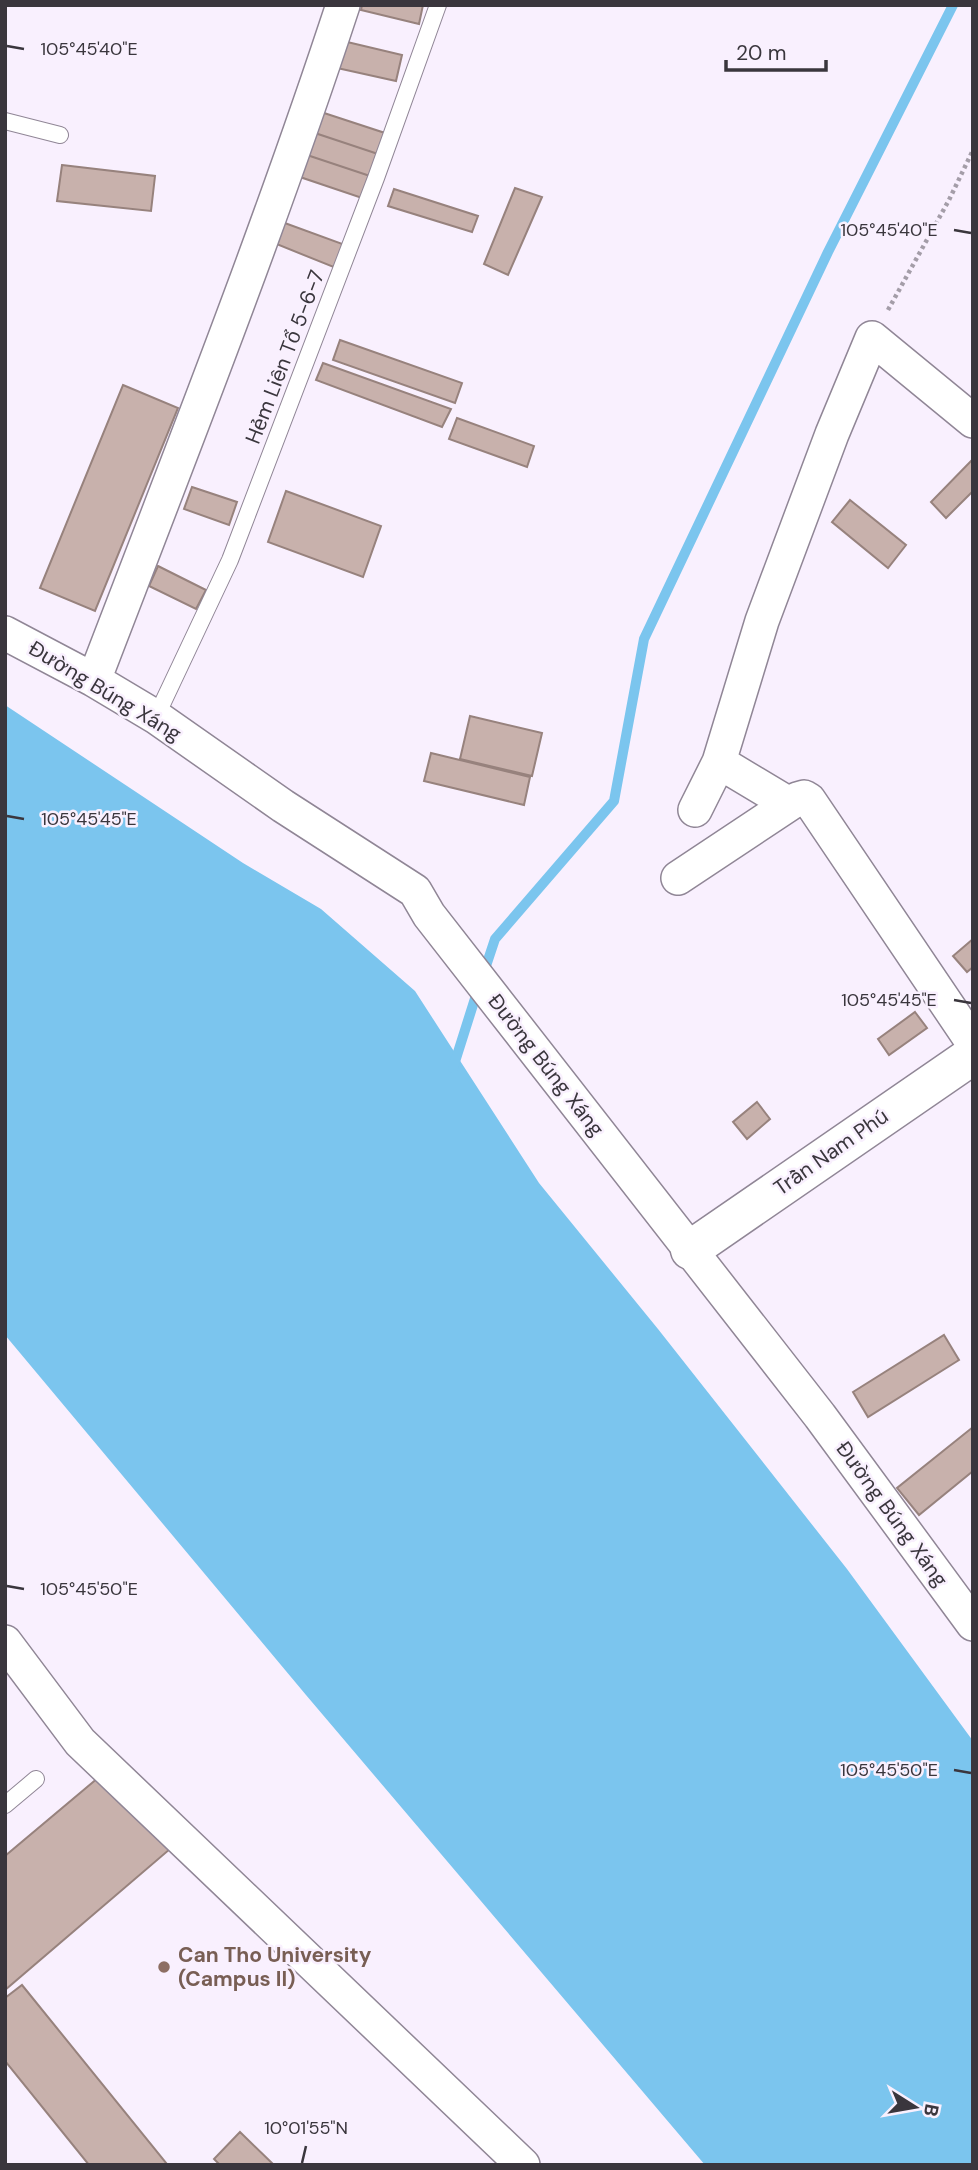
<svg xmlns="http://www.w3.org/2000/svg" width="978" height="2170" viewBox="0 0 978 2170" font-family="'DM Sans',sans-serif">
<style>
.water{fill:#7bc5ee}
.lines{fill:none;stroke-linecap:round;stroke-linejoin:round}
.stream{stroke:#7bc5ee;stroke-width:10}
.building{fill:#c8b1ac;stroke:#97827d;stroke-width:2}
.service-casing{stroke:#908696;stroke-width:18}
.minor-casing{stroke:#908696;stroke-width:36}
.tertiary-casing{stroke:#908696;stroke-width:41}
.path{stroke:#a49da8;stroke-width:4.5;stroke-dasharray:3.5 3.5;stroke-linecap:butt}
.service{stroke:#fff;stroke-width:16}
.minor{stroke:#fff;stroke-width:33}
.tertiary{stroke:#fff;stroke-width:38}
.ticks{fill:none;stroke:#3a363d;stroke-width:2.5}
.education-dot{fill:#8d6e63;stroke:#f9f0fe;stroke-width:2.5}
.labels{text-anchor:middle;stroke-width:5;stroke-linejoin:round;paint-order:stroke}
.street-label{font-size:21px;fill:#3a363d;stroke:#f9f0fe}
.education-label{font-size:21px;font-weight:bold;fill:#785e54;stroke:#f9f0fe;text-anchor:start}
.ticks-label{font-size:18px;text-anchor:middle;fill:#3a363d;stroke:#f9f0fe;stroke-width:5;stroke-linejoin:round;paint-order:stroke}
</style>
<rect width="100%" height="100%" fill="#f9f0fe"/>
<path class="water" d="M 5,705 L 243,863 L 321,909 L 415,991 L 539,1183 L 658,1329 L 847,1569 L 973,1741 L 973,2165 L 705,2165 L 306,1695 L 5,1335 Z"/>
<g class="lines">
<path class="stream" d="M 483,975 L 495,939 L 614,801 L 644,639 L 828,252 L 953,5
M 453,1068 L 478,989"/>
</g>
<path class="building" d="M 362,5 L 423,5 L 419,24 L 361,10 Z
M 343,41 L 402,55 L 396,81 L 337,68 Z
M 321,112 L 388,134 L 381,155 L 315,133 Z
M 315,133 L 381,155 L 373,177 L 307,155 Z
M 307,155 L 373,177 L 365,199 L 300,177 Z
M 62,165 L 155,176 L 151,211 L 57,201 Z
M 515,188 L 542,197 L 508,275 L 484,264 Z
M 394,189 L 478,216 L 472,232 L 388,206 Z
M 282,222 L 348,246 L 341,270 L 274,243 Z
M 340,340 L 462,383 L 455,403 L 333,360 Z
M 323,363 L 451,409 L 442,427 L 316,380 Z
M 123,385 L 178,408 L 95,611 L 40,588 Z
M 457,418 L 534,446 L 527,467 L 449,439 Z
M 973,459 L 973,491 L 946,518 L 931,502 Z
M 192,487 L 237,502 L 229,525 L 184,509 Z
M 286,491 L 381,526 L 363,577 L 268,542 Z
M 850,500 L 906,545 L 888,568 L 832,522 Z
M 158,566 L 206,590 L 196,609 L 149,586 Z
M 470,716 L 542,733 L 532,776 L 460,759 Z
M 431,753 L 530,777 L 524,805 L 424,781 Z
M 973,939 L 973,967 L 967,972 L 953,956 Z
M 915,1012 L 927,1028 L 889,1055 L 878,1039 Z
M 757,1102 L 770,1119 L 747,1139 L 733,1122 Z
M 944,1335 L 959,1360 L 868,1417 L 853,1392 Z
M 973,1427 L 973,1471 L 919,1515 L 897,1488 Z
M 105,1772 L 170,1849 L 5,1990 L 5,1856 Z
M 22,1985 L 167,2164 L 167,2165 L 89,2165 L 5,2061 L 5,1998 Z
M 240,2132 L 274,2165 L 220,2165 L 214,2159 Z"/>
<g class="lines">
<g class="service-casing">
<path id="service" d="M 5,121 L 60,135
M 156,717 L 230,560 L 376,178 L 438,5
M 5,1805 L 36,1779"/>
</g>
<g class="minor-casing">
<path id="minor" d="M 5,633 L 94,680 L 156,717 L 283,806 L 415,891 L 429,915 L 820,1416 L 973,1624
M 94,680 C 180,456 268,233 343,5
M 719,762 L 789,804
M 695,810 L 719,762 L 762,621 L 832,434 L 872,338 L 973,421
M 678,878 L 797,799 L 804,797 L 809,800 L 973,1043
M 5,1642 L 80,1742 L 523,2165"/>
</g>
<g class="tertiary-casing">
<path id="tertiary" d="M 690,1250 L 973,1055"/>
</g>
<path class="path" d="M 888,310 L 949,200 L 973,150"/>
<use href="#service" class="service"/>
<use href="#minor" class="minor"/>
<use href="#tertiary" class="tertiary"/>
</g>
<path class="ticks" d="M 7,46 L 24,49M 954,230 L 971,233M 7,816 L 24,819M 954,1000 L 971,1003M 7,1586 L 24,1589M 954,1770 L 971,1773M 302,2163 L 306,2146"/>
<circle class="education-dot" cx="164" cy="1967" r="7"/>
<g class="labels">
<g class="street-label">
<text transform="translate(285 357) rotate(-69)" y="7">Hẻm Liên Tổ 5-6-7</text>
<text transform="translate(105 691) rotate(31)" y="7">Đường Búng Xáng</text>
<text transform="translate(546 1065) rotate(52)" y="7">Đường Búng Xáng</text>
<text transform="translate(831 1152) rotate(-35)" y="7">Trần Nam Phú</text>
<text transform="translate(892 1514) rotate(54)" y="7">Đường Búng Xáng</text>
</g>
<g class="education-label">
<text x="178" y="1962">Can Tho University<tspan x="178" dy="24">(Campus II)</tspan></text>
</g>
</g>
<g class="ticks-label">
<text x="89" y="55">105°45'40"E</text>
<text x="889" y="236">105°45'40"E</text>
<text x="89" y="825">105°45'45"E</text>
<text x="889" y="1006">105°45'45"E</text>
<text x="89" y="1595">105°45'50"E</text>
<text x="889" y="1776">105°45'50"E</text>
<text x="306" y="2134">10°01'55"N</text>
</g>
<rect width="978" height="2170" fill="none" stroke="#3a363d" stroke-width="14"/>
<g transform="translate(915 2107) rotate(101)" stroke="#f9f0fe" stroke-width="5" paint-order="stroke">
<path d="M0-5L12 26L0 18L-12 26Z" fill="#3a363d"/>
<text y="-10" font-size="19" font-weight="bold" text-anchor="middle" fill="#3a363d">B</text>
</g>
<path d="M726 60v10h100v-10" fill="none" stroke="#3a363d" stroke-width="3.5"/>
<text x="736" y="60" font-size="21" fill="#3a363d" stroke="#f9f0fe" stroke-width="5" paint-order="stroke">20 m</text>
</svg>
